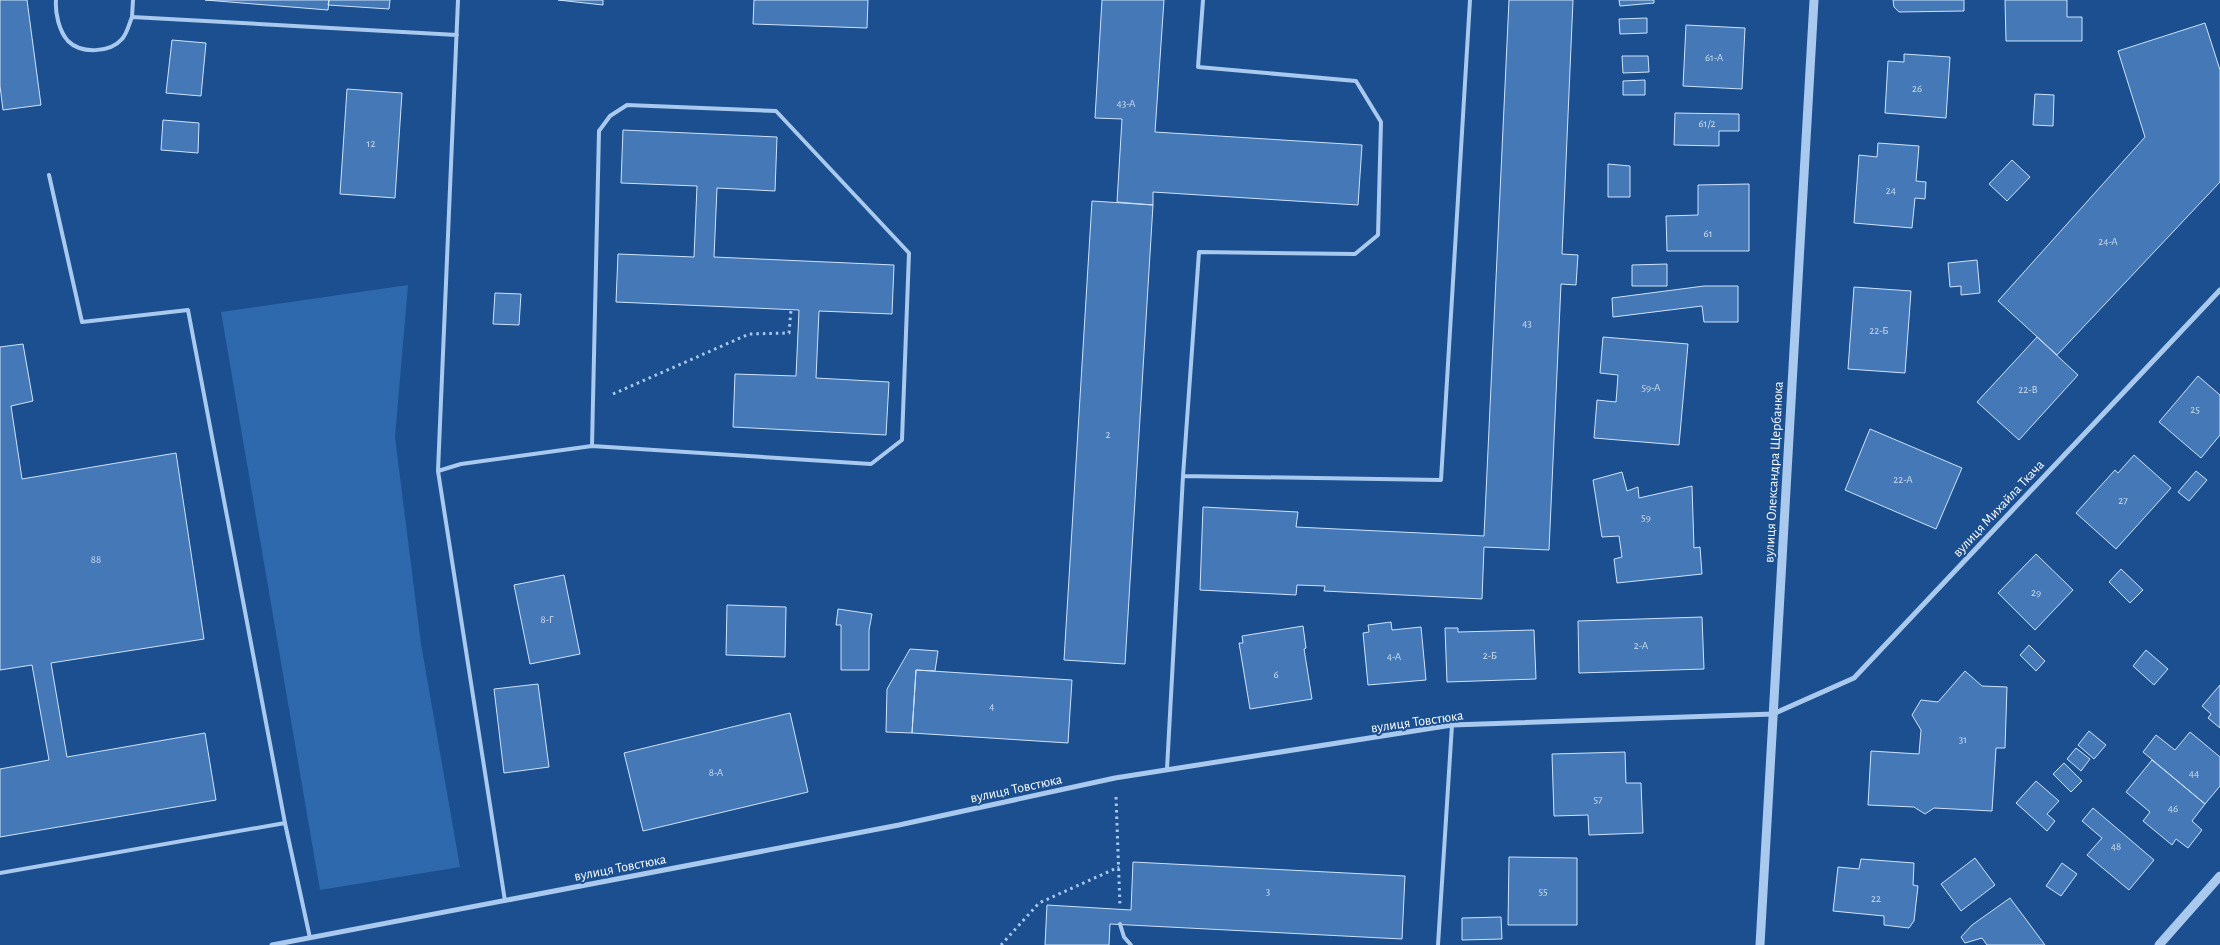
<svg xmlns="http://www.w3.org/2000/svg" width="2220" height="945" viewBox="0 0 2220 945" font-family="'Alegreya Sans',sans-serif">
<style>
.green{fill:#2e69ad}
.building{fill:#4478b7;stroke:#cfe3fa}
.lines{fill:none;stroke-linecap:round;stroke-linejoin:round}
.path{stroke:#a9c9ee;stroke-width:3;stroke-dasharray:2.5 4;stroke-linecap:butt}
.service{stroke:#a9c9ee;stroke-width:4}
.minor{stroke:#a9c9ee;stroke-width:5}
.tertiary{stroke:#a9c9ee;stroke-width:9}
.labels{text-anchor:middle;stroke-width:4;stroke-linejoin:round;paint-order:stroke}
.number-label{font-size:11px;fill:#d0dded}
.street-label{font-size:14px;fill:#fff;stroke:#1b4f8f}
</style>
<rect width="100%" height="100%" fill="#1b4f8f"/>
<path class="green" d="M 408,285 L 395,437 L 421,644 L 460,867 L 320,890 L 221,312 Z"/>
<path class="building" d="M 0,0 L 27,0 L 41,105 L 3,110 L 0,86 Z
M 205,0 L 329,0 L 328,10 Z
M 329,0 L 390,0 L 389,9 L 328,5 Z
M 558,0 L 603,0 L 603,5 Z
M 754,0 L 868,0 L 867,28 L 753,24 Z
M 1102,0 L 1164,0 L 1155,132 L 1362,145 L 1358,205 L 1153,192 L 1153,205 L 1117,202 L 1122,119 L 1095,118 Z
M 1573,0 L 1562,254 L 1578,255 L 1576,285 L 1561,284 L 1549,550 L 1484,547 L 1482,599 L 1324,591 L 1325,586 L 1297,585 L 1296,595 L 1200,590 L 1203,507 L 1298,512 L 1296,527 L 1484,536 L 1509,0 Z
M 1619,0 L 1654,0 L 1654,3 L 1620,6 Z
M 1893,0 L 1964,0 L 1964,11 L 1899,12 L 1894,7 Z
M 2005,0 L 2067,0 L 2067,17 L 2082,17 L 2082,41 L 2006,41 Z
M 1647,18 L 1647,33 L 1620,34 L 1619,19 Z
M 2205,23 L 2220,70 L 2220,182 L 2057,355 L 1998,301 L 2145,137 L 2118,51 Z
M 1686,25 L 1745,28 L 1742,89 L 1683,86 Z
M 172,40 L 206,43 L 201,96 L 166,93 Z
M 1904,54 L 1950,57 L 1946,118 L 1885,113 L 1888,61 L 1904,62 Z
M 1622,56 L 1648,56 L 1649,72 L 1623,73 Z
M 1645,80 L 1645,95 L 1623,95 L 1623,81 Z
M 347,89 L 402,93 L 395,198 L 340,194 Z
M 2035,94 L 2054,95 L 2053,126 L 2033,125 Z
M 1675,113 L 1739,114 L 1739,131 L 1719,131 L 1719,146 L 1674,145 Z
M 163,120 L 199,123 L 198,153 L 161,150 Z
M 623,130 L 777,137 L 775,191 L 717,188 L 714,257 L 894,265 L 892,314 L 819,311 L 816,378 L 889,382 L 886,435 L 733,427 L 735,374 L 796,376 L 799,310 L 616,302 L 618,254 L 694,257 L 697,186 L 621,183 Z
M 1878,143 L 1919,146 L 1916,181 L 1926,182 L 1925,199 L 1915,198 L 1912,228 L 1854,223 L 1859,155 L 1877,157 Z
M 2012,160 L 2030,177 L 2007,201 L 1989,184 Z
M 1608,164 L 1630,166 L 1630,197 L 1608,197 Z
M 1749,184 L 1749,251 L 1667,251 L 1666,216 L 1698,215 L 1698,185 Z
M 1092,201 L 1153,205 L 1125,664 L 1064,660 Z
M 1977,260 L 1980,293 L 1961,295 L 1961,286 L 1950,287 L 1948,263 Z
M 1667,264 L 1667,286 L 1632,286 L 1632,265 Z
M 1704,286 L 1738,286 L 1738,322 L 1704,322 L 1702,306 L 1613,317 L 1612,298 Z
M 1854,287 L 1911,291 L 1905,373 L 1848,369 Z
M 495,293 L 521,294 L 519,325 L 493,324 Z
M 1603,337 L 1688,344 L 1679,445 L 1594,438 L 1597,400 L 1616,402 L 1618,375 L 1600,373 Z
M 2037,337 L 2078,375 L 2019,440 L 1977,402 Z
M 23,344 L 33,401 L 11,406 L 22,479 L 176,453 L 204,639 L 51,663 L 67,757 L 205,733 L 216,800 L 0,837 L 0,769 L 49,760 L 32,665 L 0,670 L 0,347 Z
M 2198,376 L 2220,395 L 2220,435 L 2201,458 L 2159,422 Z
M 1870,429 L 1962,468 L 1936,529 L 1845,490 Z
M 2134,455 L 2171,488 L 2116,549 L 2076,513 L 2115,470 L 2118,473 Z
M 2196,471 L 2207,480 L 2189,501 L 2178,492 Z
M 1622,472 L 1627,491 L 1638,487 L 1639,498 L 1692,486 L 1694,548 L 1700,547 L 1702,574 L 1617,583 L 1614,559 L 1622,557 L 1619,536 L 1602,537 L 1593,480 Z
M 2036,554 L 2073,590 L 2035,630 L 1998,593 Z
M 2121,569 L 2143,590 L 2130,603 L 2109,582 Z
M 564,575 L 580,654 L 530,664 L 514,585 Z
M 727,605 L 786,607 L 785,657 L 726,655 Z
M 838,609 L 872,614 L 869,630 L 869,670 L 841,670 L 841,625 L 836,625 Z
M 1702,617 L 1704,669 L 1579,673 L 1578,621 Z
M 1391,622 L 1392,630 L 1421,627 L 1426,680 L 1368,685 L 1363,633 L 1369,632 L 1368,625 Z
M 1303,626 L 1306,648 L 1304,649 L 1312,699 L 1250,709 L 1239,643 L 1243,643 L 1242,636 Z
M 1445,628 L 1458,628 L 1458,632 L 1534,630 L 1536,679 L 1447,682 Z
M 2029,645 L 2045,661 L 2036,671 L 2020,655 Z
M 910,649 L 938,651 L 935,671 L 916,670 L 912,733 L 886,732 L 887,689 Z
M 2146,650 L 2168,669 L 2154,685 L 2133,666 Z
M 916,670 L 1072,680 L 1068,743 L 912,733 Z
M 1965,671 L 1982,686 L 2007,687 L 2005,748 L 1996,748 L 1992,811 L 1934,808 L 1925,814 L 1914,807 L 1868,805 L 1871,751 L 1919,754 L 1921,730 L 1912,715 L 1921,700 L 1938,702 Z
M 538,684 L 549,767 L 504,773 L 494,689 Z
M 2220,685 L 2220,728 L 2208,718 L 2211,714 L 2202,706 Z
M 790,713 L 808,792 L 643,831 L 624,753 Z
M 2089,731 L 2106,745 L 2094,759 L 2078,745 Z
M 2190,732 L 2220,757 L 2220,786 L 2205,804 L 2143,752 L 2156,735 L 2175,750 Z
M 2076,748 L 2090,759 L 2081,771 L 2067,759 Z
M 1625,752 L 1626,783 L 1641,783 L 1643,833 L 1589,835 L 1588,815 L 1554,816 L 1552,754 Z
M 2152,760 L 2205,804 L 2192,821 L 2202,830 L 2188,848 L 2176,839 L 2172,845 L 2143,821 L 2150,812 L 2126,792 Z
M 2064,763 L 2082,781 L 2071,792 L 2053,774 Z
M 2036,781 L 2059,801 L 2047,814 L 2055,821 L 2047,831 L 2016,803 Z
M 2093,808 L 2154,860 L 2129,890 L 2087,855 L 2102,838 L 2082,821 Z
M 1509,857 L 1577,858 L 1577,925 L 1508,925 Z
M 1975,858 L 1995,885 L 1961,911 L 1941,884 Z
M 1861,859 L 1914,863 L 1913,885 L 1918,886 L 1914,921 L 1909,928 L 1884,925 L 1884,916 L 1833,911 L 1838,867 L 1859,869 Z
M 1133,862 L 1405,876 L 1402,939 L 1110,924 L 1109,945 L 1045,945 L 1047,905 L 1131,910 Z
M 2062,863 L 2077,874 L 2061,896 L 2046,886 Z
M 2010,898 L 2045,945 L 1987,945 L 1982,938 L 1965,943 L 1961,937 L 1972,925 Z
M 1501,917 L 1502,939 L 1462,940 L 1462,918 Z"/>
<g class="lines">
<path class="path" d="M 613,394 L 749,334 L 789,333 L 791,310
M 1116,797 L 1120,906
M 1001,945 L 1039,903 L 1119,867"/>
<path class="service" d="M 56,0 C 55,13 59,31 68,41 C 81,54 110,53 122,39 C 127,34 129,24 132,17
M 133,0 L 132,17 L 457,35
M 458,0 L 438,471 L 505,901
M 49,175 L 82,322 L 188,310 L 285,823 L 310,938
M 438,471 L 461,464 L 592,446 L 871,464 L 902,440 L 909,253 L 776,111 L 627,105 L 610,116 L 599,131 L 592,446
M 1183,476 L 1441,480 L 1470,0
M 1167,769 L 1183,476 L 1199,252 L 1355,254 L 1378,235 L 1381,122 L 1356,81 L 1198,67 L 1203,0
M 0,873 L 285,823
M 1120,924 L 1124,937 L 1131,945
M 1438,945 L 1452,725"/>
<path class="minor" d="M 272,945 L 899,825 L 1115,778 L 1452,725 L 1773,714 L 1854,678 L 2220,290"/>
<path class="tertiary" d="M 1760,945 L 1814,0
M 2159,945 L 2220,876"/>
</g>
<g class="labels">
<g class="number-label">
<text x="1714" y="61">61-А</text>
<text x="1917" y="92">26</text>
<text x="1126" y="107">43-А</text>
<text x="1707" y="127">61/2</text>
<text x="371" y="147">12</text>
<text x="1891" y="194">24</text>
<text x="1708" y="237">61</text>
<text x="2108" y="245">24-А</text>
<text x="1527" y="327">43</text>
<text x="1879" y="334">22-Б</text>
<text x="1651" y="391">59-А</text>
<text x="2028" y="393">22-В</text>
<text x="2195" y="413">25</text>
<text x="1108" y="438">2</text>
<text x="1903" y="483">22-А</text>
<text x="2123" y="504">27</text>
<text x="1646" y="521">59</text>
<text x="96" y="563">88</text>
<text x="2036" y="596">29</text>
<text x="547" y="623">8-Г</text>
<text x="1641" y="649">2-А</text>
<text x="1490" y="659">2-Б</text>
<text x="1394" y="660">4-А</text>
<text x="1276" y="678">6</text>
<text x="992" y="710">4</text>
<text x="1963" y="743">31</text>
<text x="716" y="776">8-А</text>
<text x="2194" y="777">44</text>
<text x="1598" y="803">57</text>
<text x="2173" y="812">46</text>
<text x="2116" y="850">48</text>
<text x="1268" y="895">3</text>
<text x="1543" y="895">55</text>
<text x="1876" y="902">22</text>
</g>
<g class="street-label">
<text transform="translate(1773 472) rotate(-87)" y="5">вулиця Олександра Щербанюка</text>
<text transform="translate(1998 508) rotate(-47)" y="5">вулиця Михайла Ткача</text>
<text transform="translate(1417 721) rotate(-8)" y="5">вулиця Товстюка</text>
<text transform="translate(1016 788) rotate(-12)" y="5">вулиця Товстюка</text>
<text transform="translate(620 867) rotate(-11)" y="5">вулиця Товстюка</text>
</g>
</g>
</svg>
